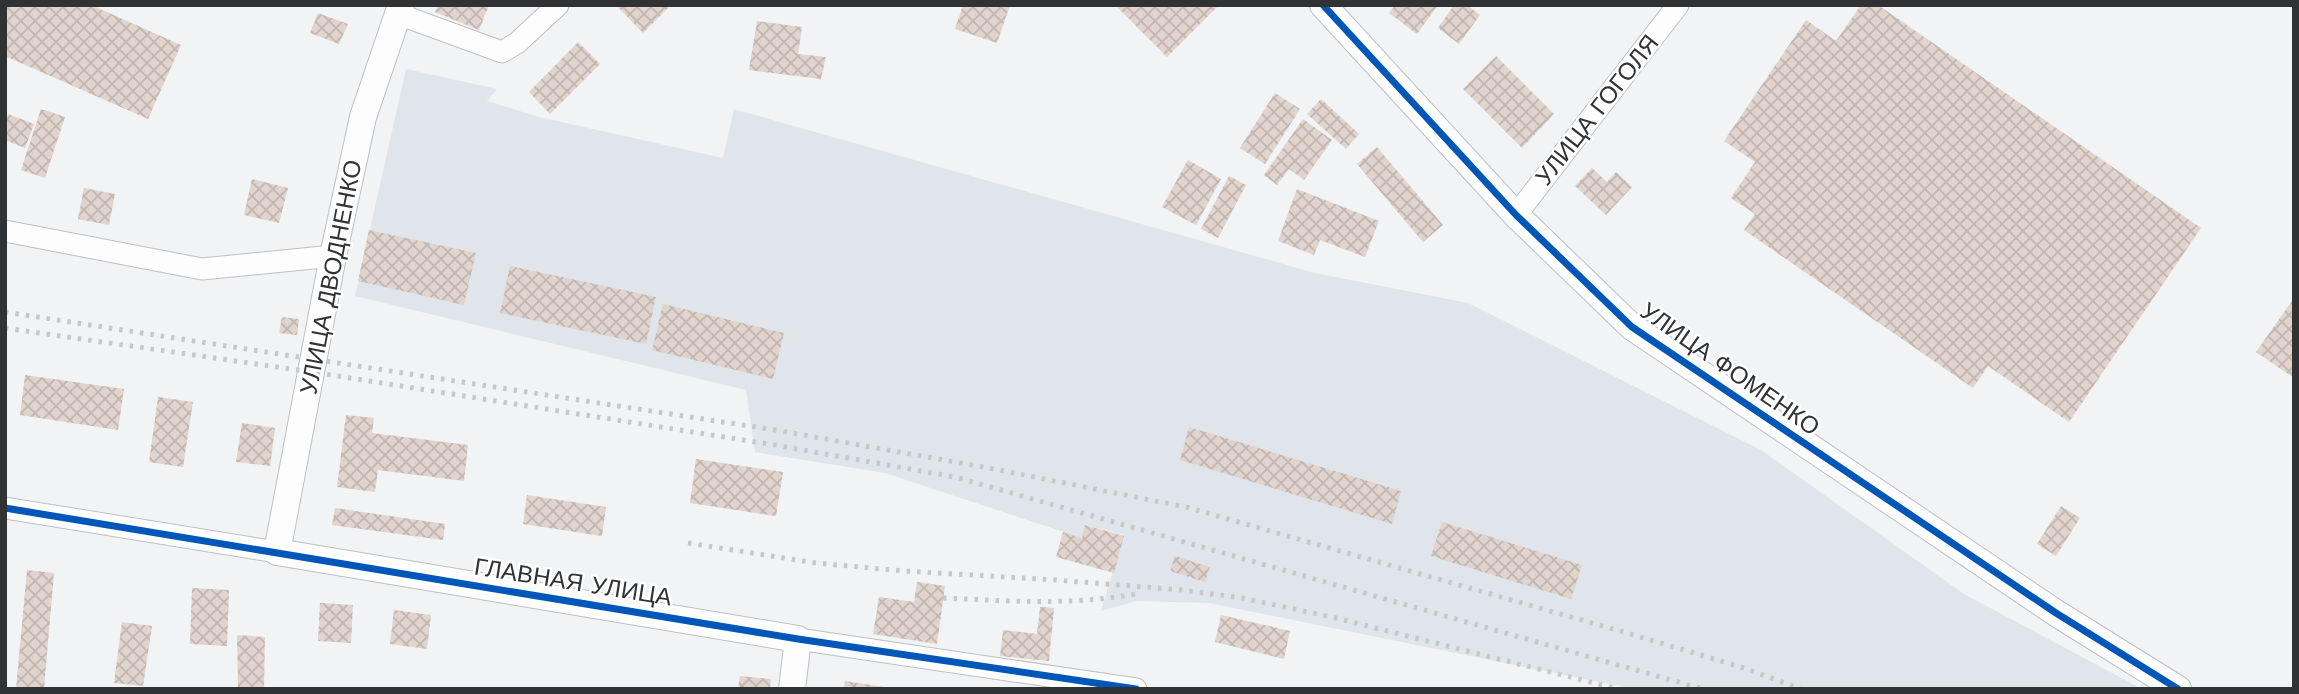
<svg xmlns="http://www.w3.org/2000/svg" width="2299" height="694" viewBox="0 0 2299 694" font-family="'Work Sans',sans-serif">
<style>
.built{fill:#e0e5eb}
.building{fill:url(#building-cross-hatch)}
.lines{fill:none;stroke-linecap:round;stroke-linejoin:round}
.minor-casing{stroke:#bebfc1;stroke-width:23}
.tertiary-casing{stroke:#bebfc1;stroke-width:28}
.minor{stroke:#fdfdfe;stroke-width:21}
.tertiary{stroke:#fdfdfe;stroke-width:26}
.rail{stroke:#c7c8c8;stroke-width:5;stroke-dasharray:3.5 7;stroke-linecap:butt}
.cycleway-casing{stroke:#fff;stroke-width:11}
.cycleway{stroke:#0057b8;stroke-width:7}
.labels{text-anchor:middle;stroke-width:5;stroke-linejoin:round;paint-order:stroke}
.street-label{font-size:24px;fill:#313234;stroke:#fff}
</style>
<defs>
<pattern id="building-cross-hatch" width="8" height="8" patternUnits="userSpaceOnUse" patternTransform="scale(1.75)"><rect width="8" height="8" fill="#e0d4cd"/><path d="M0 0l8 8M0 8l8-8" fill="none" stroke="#c1b6b1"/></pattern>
</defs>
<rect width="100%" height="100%" fill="#f1f3f5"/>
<path class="built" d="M 406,69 L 497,89 L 487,101 L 539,117 L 723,158 L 734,109 L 1315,273 L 1468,303 L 1761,450 L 1964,594 L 2142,689 L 1634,689 L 1209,603 L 1136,601 L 1101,611 L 1124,535 L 1086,525 L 1082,538 L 885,473 L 755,452 L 746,390 L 355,296 Z"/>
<path class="building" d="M 5,5 L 91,5 L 181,45 L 148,119 L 5,56 Z
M 438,5 L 489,5 L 479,30 L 435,12 Z
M 616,5 L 671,5 L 643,33 Z
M 963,5 L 1010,5 L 997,43 L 955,29 Z
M 1115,5 L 1215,5 L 1217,7 L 1167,57 Z
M 1395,5 L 1438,5 L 1417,34 L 1389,13 Z
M 1454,5 L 1467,5 L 1480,15 L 1459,44 L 1438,28 Z
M 1861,5 L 1878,5 L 2201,228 L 2069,422 L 1988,366 L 1973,388 L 1744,230 L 1755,214 L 1731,198 L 1755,162 L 1724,141 L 1806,20 L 1836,41 Z
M 318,13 L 348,24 L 339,44 L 310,33 Z
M 757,21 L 802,27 L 798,54 L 826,57 L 821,79 L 749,70 Z
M 578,42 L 600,64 L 550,114 L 529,92 Z
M 1496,56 L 1554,114 L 1522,148 L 1463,89 Z
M 1275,93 L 1300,109 L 1265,164 L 1240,148 Z
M 1321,99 L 1359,134 L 1346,149 L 1307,114 Z
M 41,109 L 65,117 L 45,178 L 21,170 Z
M 8,114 L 34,124 L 25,148 L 5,140 L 5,124 Z
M 1303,119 L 1332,140 L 1304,180 L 1289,169 L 1277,185 L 1264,175 Z
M 1377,147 L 1443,225 L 1423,242 L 1357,164 Z
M 1188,160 L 1221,179 L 1196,225 L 1162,207 Z
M 1592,168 L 1607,182 L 1616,172 L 1632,187 L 1606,215 L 1575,186 Z
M 1229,176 L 1246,185 L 1218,238 L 1201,229 Z
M 252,179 L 288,188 L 279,223 L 244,215 Z
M 84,188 L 115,194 L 109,225 L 78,219 Z
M 1297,189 L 1379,221 L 1365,257 L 1320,240 L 1314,255 L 1278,241 Z
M 369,230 L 476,253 L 464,305 L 358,281 Z
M 510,266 L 656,297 L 646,344 L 500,313 Z
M 2294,298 L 2294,378 L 2256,352 Z
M 663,304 L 784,333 L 773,379 L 652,350 Z
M 282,317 L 299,319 L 297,335 L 279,333 Z
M 25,375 L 124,389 L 118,430 L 20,415 Z
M 158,397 L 193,402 L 183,467 L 149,462 Z
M 346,415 L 374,418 L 372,433 L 468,445 L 464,481 L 378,470 L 375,492 L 337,487 Z
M 242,423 L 275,428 L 270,466 L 236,462 Z
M 1189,427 L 1401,491 L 1392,524 L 1180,460 Z
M 696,459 L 783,472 L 776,516 L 690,503 Z
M 527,495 L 606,507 L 602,536 L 523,524 Z
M 2061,506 L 2080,518 L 2056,556 L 2037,544 Z
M 335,508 L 445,524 L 443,540 L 332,525 Z
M 1442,522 L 1582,565 L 1571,599 L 1431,556 Z
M 1085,525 L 1124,536 L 1114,573 L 1056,557 L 1063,532 L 1082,538 Z
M 1175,556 L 1210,567 L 1205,582 L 1170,571 Z
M 27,570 L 54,573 L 44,689 L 16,689 Z
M 917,582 L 945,586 L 937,644 L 873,634 L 879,597 L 914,602 Z
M 192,588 L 229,590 L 227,646 L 190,644 Z
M 320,603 L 353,605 L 351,643 L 318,641 Z
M 1040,607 L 1054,608 L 1049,661 L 1000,656 L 1003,630 L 1037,634 Z
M 394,610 L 431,615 L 427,649 L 390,644 Z
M 1221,615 L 1290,631 L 1284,659 L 1215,642 Z
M 122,622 L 152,626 L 143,686 L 114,683 Z
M 237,635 L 265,637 L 264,689 L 238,689 Z
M 740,676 L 771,679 L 770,689 L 738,689 Z
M 845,681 L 884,687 L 884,689 L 844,689 Z"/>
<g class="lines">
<g class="minor-casing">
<path id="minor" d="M 398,14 L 502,52 L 517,43 L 558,5
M 1516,215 L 1678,5
M 5,231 L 202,269 L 333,256
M 5,508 L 277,552
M 798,639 L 1136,689"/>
</g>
<g class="tertiary-casing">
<path id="tertiary" d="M 401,5 L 363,117 L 333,256 L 277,552 L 798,639 L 792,689
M 1323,5 L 1516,215 L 1632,327 L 2056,613 L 2178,689"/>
</g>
<use href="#minor" class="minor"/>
<use href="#tertiary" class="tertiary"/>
<path class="rail" d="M 5,312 L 775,430 L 989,468 L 1186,507 L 1627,633 L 1744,668 L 1801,689
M 5,328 L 312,372 L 775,445 L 955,477 L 1703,689
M 688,543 L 816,563 L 904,571 L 1056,580 L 1182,590 L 1242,598 L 1336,618 L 1618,689
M 943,598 C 1013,601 1071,606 1141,593"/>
<g class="cycleway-casing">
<path id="cycleway" d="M 1323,5 L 1516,215 L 1632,327 L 2056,613 L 2178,689
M 5,508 L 798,639 L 1136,689"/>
</g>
<use href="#cycleway" class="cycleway"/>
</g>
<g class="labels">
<g class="street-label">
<text transform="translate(1597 110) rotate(-52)" y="8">УЛИЦА ГОГОЛЯ</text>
<text transform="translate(331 277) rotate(-79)" y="8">УЛИЦА ДВОДНЕНКО</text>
<text transform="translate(1730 369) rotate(35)" y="8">УЛИЦА ФОМЕНКО</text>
<text transform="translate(573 582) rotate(9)" y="8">ГЛАВНАЯ УЛИЦА</text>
</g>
</g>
<rect width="2299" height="694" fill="none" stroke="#313234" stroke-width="14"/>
</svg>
